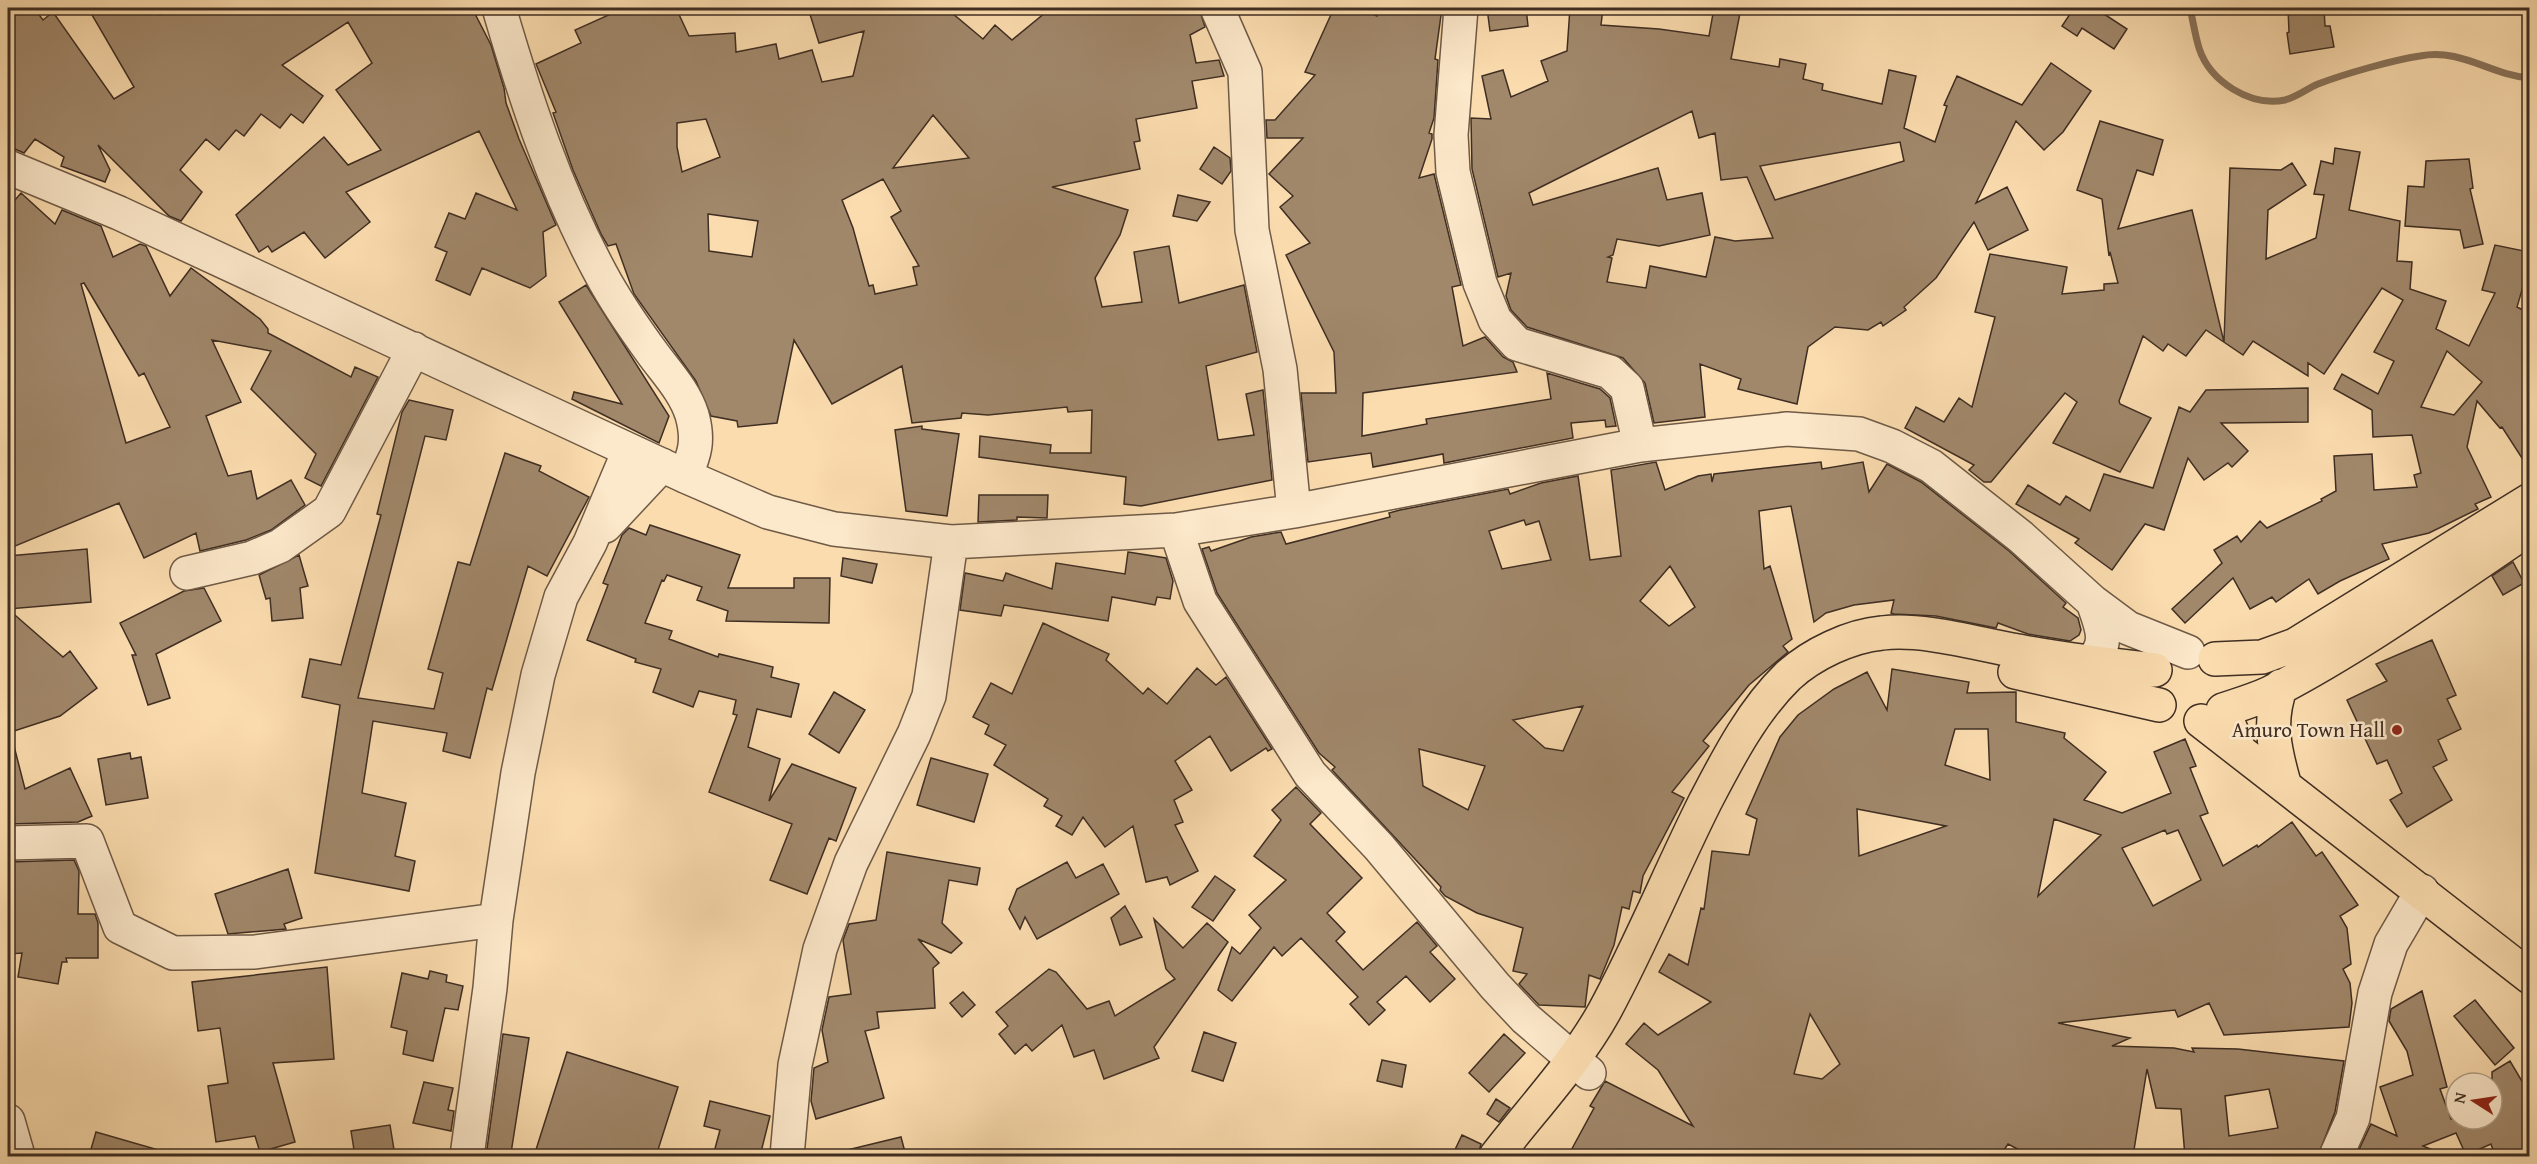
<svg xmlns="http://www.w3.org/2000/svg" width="2537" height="1164" viewBox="0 0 2537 1164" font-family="'Gentium Book Plus',serif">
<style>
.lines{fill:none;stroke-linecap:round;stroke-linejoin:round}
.stream{stroke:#89735a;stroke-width:7}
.building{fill:#a1886b;stroke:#3f2e23;stroke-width:1.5;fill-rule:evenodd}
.minor-casing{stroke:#6e5a46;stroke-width:36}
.major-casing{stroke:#3f2e23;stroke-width:36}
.minor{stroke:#fce8ca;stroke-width:33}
.major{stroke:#fbdcae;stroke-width:33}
.poi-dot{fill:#8f2418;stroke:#fce8ca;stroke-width:2}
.labels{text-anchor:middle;stroke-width:5;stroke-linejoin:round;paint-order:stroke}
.poi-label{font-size:21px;fill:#3f2e23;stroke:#fce8ca;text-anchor:end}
</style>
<rect width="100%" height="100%" fill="#fbdcae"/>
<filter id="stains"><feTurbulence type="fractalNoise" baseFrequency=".00333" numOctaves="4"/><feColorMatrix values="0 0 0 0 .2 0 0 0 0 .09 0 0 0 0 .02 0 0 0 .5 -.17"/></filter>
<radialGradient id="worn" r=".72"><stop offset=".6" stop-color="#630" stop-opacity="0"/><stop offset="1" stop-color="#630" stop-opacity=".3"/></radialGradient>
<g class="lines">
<path class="stream" d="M 2190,8 C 2193,21 2195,35 2199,48 C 2210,82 2251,107 2285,100 C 2297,97 2308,88 2318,84 C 2344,74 2393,60 2420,56 C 2462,48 2490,75 2530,78"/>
</g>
<path class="building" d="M 8,8 L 34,8 L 43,20 L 53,12 L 114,99 L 134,87 L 88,8 L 156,8 L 160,15 L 172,8 L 472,8 L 491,45 L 504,88 L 506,103 L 519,139 L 556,225 L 543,232 L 546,276 L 530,288 L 482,268 L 470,295 L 436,280 L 447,252 L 435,247 L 449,213 L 465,219 L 476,193 L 517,210 L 479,131 L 346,192 L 370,222 L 325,258 L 304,232 L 272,252 L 268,246 L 259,252 L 236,215 L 324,137 L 348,165 L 381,150 L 336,90 L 372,63 L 348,22 L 282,65 L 323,96 L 303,123 L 291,114 L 280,128 L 261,114 L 244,136 L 236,130 L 219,150 L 206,139 L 180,170 L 202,192 L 181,221 L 169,216 L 98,145 L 110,170 L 105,182 L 61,166 L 64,157 L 35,139 L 24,153 L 8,146 Z
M 624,8 L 676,8 L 689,36 L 735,33 L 736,52 L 776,44 L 779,59 L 812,50 L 822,82 L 853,76 L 864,31 L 819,43 L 808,8 L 946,8 L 983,39 L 995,25 L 1012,40 L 1051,8 L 1199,8 L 1205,27 L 1190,35 L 1196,63 L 1219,60 L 1224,76 L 1192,81 L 1197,108 L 1136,119 L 1140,141 L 1134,142 L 1140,169 L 1052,187 L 1128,210 L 1120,235 L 1095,278 L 1102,307 L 1142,302 L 1134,252 L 1169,246 L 1179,303 L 1244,285 L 1257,352 L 1206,366 L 1218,440 L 1254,435 L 1246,394 L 1263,390 L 1272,480 L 1141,506 L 1124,504 L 1126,477 L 979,457 L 980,436 L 1051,445 L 1050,453 L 1091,453 L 1092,410 L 1068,412 L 1067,407 L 988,415 L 962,413 L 961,418 L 912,423 L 902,366 L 832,404 L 794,340 L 777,423 L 738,427 L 737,421 L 711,416 L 696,381 L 634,294 L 616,244 L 608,246 L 601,234 L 573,170 L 553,113 L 556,112 L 536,64 L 581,43 L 575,30 ZM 933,115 L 969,158 L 893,168 ZM 706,119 L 720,157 L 682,172 L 677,147 L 677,123 ZM 883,179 L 901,211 L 891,217 L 919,266 L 913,267 L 917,285 L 875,294 L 873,285 L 869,286 L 853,228 L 842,200 ZM 708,214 L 758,221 L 752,257 L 709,251 Z
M 1334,8 L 1357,8 L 1377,16 L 1379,8 L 1442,8 L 1435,59 L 1438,60 L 1434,118 L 1429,133 L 1432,134 L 1432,139 L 1419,178 L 1434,174 L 1461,285 L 1452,287 L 1463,346 L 1485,337 L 1503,357 L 1513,362 L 1517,372 L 1363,393 L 1362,436 L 1427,424 L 1426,419 L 1551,399 L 1547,373 L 1600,389 L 1610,398 L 1616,426 L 1606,427 L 1605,420 L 1571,423 L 1573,438 L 1444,463 L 1443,454 L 1373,467 L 1371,453 L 1308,462 L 1301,393 L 1336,393 L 1334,352 L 1286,255 L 1310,243 L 1280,207 L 1293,196 L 1269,174 L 1303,138 L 1267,138 L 1266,120 L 1275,120 L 1315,75 L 1305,72 Z
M 1487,8 L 1526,8 L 1528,26 L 1490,31 Z
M 1570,8 L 1603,8 L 1601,25 L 1659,29 L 1709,36 L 1714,8 L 1741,8 L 1731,59 L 1779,67 L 1780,59 L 1806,64 L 1803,79 L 1823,84 L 1822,90 L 1882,104 L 1889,70 L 1916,76 L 1904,128 L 1935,142 L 1947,106 L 1944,105 L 1957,76 L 2022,105 L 2051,63 L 2091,91 L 2063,132 L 2044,150 L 2016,121 L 1976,203 L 2007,187 L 2028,230 L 1988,250 L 1974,222 L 1936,278 L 1904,307 L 1906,310 L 1883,326 L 1881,322 L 1868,330 L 1835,327 L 1808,347 L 1797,404 L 1738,389 L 1741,379 L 1700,364 L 1705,417 L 1654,423 L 1645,383 L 1623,358 L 1527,327 L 1511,310 L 1506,296 L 1511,273 L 1498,277 L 1472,169 L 1471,118 L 1491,119 L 1482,76 L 1503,70 L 1511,97 L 1548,81 L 1541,61 L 1567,51 ZM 1692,111 L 1699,138 L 1715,133 L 1721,180 L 1747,177 L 1773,238 L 1735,241 L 1715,237 L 1706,277 L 1650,266 L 1646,288 L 1607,282 L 1612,258 L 1608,257 L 1613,255 L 1617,239 L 1659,246 L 1710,235 L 1702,193 L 1667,200 L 1658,168 L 1533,205 L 1529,193 ZM 1900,142 L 1904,161 L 1775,200 L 1760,166 Z
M 2074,8 L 2108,8 L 2104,14 L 2127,29 L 2114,49 L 2082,28 L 2077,36 L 2062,26 Z
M 2288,8 L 2324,8 L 2325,26 L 2330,26 L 2334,47 L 2290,54 L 2287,33 L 2289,32 Z
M 2100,121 L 2163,140 L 2153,175 L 2137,170 L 2118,229 L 2192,210 L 2224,342 L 2230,168 L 2281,170 L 2292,163 L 2306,185 L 2268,210 L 2266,259 L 2316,238 L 2324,195 L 2314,194 L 2321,161 L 2333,164 L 2335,148 L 2360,152 L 2349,210 L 2400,221 L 2397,261 L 2412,262 L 2410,289 L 2446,301 L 2436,329 L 2469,346 L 2495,293 L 2482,290 L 2495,245 L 2529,252 L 2529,277 L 2526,276 L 2517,307 L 2529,313 L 2529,469 L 2502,427 L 2500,428 L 2477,401 L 2467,447 L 2491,497 L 2475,504 L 2478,509 L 2429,533 L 2382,544 L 2389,559 L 2340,581 L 2318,594 L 2309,579 L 2276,602 L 2272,597 L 2250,609 L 2233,578 L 2185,623 L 2172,609 L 2222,563 L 2214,550 L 2237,536 L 2241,542 L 2260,521 L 2267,528 L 2322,501 L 2321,499 L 2336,491 L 2334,456 L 2372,454 L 2374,490 L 2417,487 L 2414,475 L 2421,473 L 2412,435 L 2373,437 L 2372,410 L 2334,389 L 2342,374 L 2378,394 L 2394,361 L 2374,352 L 2403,300 L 2382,288 L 2324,374 L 2308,363 L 2308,376 L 2253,341 L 2243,355 L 2206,330 L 2186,356 L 2168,344 L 2163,351 L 2143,336 L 2119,401 L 2120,404 L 2151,418 L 2120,472 L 2053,443 L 2077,402 L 2065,393 L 1991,482 L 1984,482 L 1969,470 L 1974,465 L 1905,428 L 1916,407 L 1944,422 L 1959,398 L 1972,407 L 1995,317 L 1975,312 L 1990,254 L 2067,267 L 2062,294 L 2104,290 L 2104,284 L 2118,283 L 2110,252 L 2109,256 L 2102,199 L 2077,190 ZM 2447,351 L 2482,382 L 2454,415 L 2421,407 Z
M 1214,147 L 1230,158 L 1231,171 L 1222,184 L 1200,169 Z
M 2469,159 L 2473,188 L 2470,189 L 2483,244 L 2464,248 L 2460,230 L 2405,226 L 2408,186 L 2424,187 L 2426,161 Z
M 21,193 L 55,224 L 62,210 L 101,226 L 113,257 L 140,244 L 146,246 L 170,296 L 191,268 L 260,319 L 268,329 L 268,333 L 351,377 L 355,367 L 378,377 L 321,486 L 305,478 L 316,454 L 251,389 L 271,351 L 212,340 L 241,402 L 206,416 L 228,476 L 251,471 L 257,499 L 291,480 L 305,505 L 271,530 L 246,540 L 200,551 L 196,533 L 144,558 L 119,503 L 8,549 L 8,361 L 10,347 L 8,337 L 8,208 ZM 84,283 L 139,376 L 144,373 L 170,427 L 126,443 L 81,284 Z
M 1178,195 L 1210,202 L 1197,221 L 1173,216 Z
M 586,285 L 669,416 L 659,443 L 572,399 L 574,392 L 622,404 L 559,302 Z
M 2308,388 L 2308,422 L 2221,423 L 2248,451 L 2232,467 L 2228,463 L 2204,480 L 2188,458 L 2164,530 L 2145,524 L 2112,570 L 2075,543 L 2079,539 L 2016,504 L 2028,485 L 2060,505 L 2066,496 L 2090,511 L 2104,474 L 2153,488 L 2179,407 L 2190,412 L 2206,390 Z
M 409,400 L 453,410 L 446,440 L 425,436 L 358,698 L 434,709 L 443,673 L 428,669 L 458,562 L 470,565 L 505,453 L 541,466 L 539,471 L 589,497 L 547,576 L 528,566 L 492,690 L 487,688 L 470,758 L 443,751 L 447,733 L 373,721 L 362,793 L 406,803 L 395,856 L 415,861 L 409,891 L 315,873 L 340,705 L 302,697 L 310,659 L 341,665 L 381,515 L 377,514 L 402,412 Z
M 922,426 L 922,429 L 959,434 L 947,516 L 906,511 L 895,430 Z
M 1656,462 L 1665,490 L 1698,476 L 1711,474 L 1712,482 L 1714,474 L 1821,462 L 1822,469 L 1863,462 L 1869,492 L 1887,464 L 1921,482 L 2009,551 L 2066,603 L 2063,607 L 2078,618 L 2081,630 L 2079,635 L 2070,641 L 2028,634 L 1998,623 L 1996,628 L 1936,616 L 1894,614 L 1891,613 L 1894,600 L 1854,605 L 1826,613 L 1814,622 L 1791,506 L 1759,511 L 1764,569 L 1770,566 L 1792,639 L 1783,646 L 1788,652 L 1749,685 L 1703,741 L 1709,746 L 1672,792 L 1684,798 L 1643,876 L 1640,893 L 1633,891 L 1629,909 L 1622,907 L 1614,945 L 1600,979 L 1589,975 L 1585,1007 L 1539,1005 L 1519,984 L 1527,974 L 1513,971 L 1523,928 L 1477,913 L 1445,896 L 1440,890 L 1441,887 L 1332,770 L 1335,767 L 1319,753 L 1217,593 L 1202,549 L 1209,547 L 1211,551 L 1251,537 L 1281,532 L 1286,544 L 1390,517 L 1389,513 L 1400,510 L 1508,489 L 1510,494 L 1541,483 L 1578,476 L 1590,560 L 1621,556 L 1611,470 ZM 1524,520 L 1526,525 L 1539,521 L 1551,560 L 1502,569 L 1489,531 ZM 1670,566 L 1695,607 L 1669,626 L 1640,601 ZM 1583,706 L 1563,751 L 1545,748 L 1513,720 ZM 1419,749 L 1485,766 L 1468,810 L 1423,786 Z
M 979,495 L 1048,495 L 1047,518 L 1017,517 L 1017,520 L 978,522 Z
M 650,525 L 740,555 L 728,588 L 794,588 L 794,578 L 830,578 L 829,623 L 726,621 L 728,611 L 697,600 L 702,587 L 667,575 L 664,581 L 662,580 L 645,623 L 672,631 L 669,639 L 718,657 L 719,654 L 773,667 L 771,677 L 799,684 L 791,717 L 757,709 L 748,747 L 780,759 L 769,801 L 792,764 L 856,788 L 836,841 L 829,838 L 807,894 L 770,880 L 792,824 L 709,792 L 737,715 L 733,714 L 736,700 L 699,691 L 693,707 L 653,692 L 661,669 L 635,662 L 636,659 L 587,640 L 608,585 L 603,583 L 622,535 L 629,528 L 646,535 Z
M 87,549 L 91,602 L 8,609 L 8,556 Z
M 1128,552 L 1166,558 L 1173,581 L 1170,599 L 1157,597 L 1155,605 L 1112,597 L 1108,621 L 1004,605 L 1001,616 L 960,610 L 965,573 L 1003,581 L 1006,573 L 1052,589 L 1056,563 L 1125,574 Z
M 299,555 L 308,586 L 300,588 L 303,618 L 272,621 L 270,598 L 266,599 L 259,575 Z
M 843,558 L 877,564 L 872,583 L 841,576 Z
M 2513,562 L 2524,583 L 2503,595 L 2492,576 Z
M 204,588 L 221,621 L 156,654 L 170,698 L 148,705 L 132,655 L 136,655 L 120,623 L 184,591 Z
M 8,609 L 63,657 L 70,651 L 97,688 L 60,716 L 8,733 Z
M 1043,623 L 1109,654 L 1106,660 L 1143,694 L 1148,688 L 1167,704 L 1197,668 L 1216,685 L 1226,677 L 1272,749 L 1268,751 L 1266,748 L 1231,771 L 1210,736 L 1175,761 L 1192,790 L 1174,800 L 1183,822 L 1175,825 L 1198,871 L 1170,885 L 1167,877 L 1146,882 L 1133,826 L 1105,847 L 1083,817 L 1072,835 L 1056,826 L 1062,816 L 1044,806 L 1048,799 L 994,765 L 1006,745 L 985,734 L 989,725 L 973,717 L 991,683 L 1012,694 Z
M 2432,640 L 2456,695 L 2447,699 L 2461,729 L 2438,740 L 2447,760 L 2433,767 L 2452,800 L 2407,827 L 2390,800 L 2402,793 L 2387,760 L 2377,764 L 2347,700 L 2387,681 L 2376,664 Z
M 1892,669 L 1969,682 L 1967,693 L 2016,692 L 2016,722 L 2065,733 L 2064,738 L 2106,772 L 2084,800 L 2122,813 L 2171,793 L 2154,752 L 2185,739 L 2196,766 L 2190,768 L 2208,813 L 2200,816 L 2223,866 L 2257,845 L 2258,847 L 2292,822 L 2316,856 L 2322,852 L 2358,905 L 2340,916 L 2347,928 L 2351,964 L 2343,969 L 2350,983 L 2352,1003 L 2349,1027 L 2224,1035 L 2209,1003 L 2178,1017 L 2175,1010 L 2058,1023 L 2130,1038 L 2112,1046 L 2174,1048 L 2194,1052 L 2192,1048 L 2238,1049 L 2344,1061 L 2335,1112 L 2318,1156 L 2185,1156 L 2181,1109 L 2156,1108 L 2147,1069 L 2133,1156 L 2031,1156 L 2008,1144 L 2000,1156 L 1568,1156 L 1594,1108 L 1590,1106 L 1605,1081 L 1693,1126 L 1658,1070 L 1626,1044 L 1644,1023 L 1658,1035 L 1711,1002 L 1659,972 L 1669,954 L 1688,965 L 1701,908 L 1704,909 L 1712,851 L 1749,855 L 1757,819 L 1746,814 L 1780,737 L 1798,715 L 1834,689 L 1867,672 L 1887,710 ZM 1955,729 L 1988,729 L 1990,780 L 1945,765 ZM 1857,809 L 1946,826 L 1859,856 ZM 2054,819 L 2101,835 L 2038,896 ZM 2165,830 L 2167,834 L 2178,830 L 2201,880 L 2153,906 L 2122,848 ZM 1810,1014 L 1840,1064 L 1822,1079 L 1794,1074 ZM 2269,1089 L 2278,1128 L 2229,1136 L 2225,1096 Z
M 834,692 L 865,710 L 839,753 L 809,734 Z
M 14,746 L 25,789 L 70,768 L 92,816 L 78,822 L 8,824 L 8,747 Z
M 130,753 L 131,759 L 141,757 L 148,798 L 106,805 L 98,759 Z
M 931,758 L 988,774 L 974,822 L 917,805 Z
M 1296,787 L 1321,813 L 1310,824 L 1362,878 L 1327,913 L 1345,932 L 1336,941 L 1363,970 L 1417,922 L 1437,946 L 1430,952 L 1455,979 L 1430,1002 L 1406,976 L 1377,1002 L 1385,1010 L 1369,1025 L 1350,1004 L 1358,997 L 1301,938 L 1282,956 L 1274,947 L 1232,1001 L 1218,990 L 1232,947 L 1240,954 L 1261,928 L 1249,915 L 1286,880 L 1254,856 L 1281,820 L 1272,810 Z
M 887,852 L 980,868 L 977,885 L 949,880 L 942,923 L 962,943 L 951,953 L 918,939 L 939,963 L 933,968 L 935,1008 L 877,1012 L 879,1028 L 865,1031 L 884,1098 L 816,1119 L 811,1101 L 814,1068 L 828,1062 L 822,1030 L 829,997 L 851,994 L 843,940 L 849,924 L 876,920 Z
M 74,860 L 79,871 L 78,914 L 95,914 L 98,923 L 98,958 L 66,958 L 67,962 L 62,962 L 58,984 L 18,977 L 22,953 L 8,954 L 8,862 Z
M 1067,862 L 1076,878 L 1103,864 L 1119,894 L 1037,939 L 1025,917 L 1020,929 L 1009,909 L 1017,889 Z
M 288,869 L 302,918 L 284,924 L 286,929 L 228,934 L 215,894 Z
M 1215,876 L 1235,890 L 1213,921 L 1192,907 Z
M 1125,906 L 1142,937 L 1120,945 L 1111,918 Z
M 1154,919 L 1183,948 L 1207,923 L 1228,942 L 1154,1047 L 1159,1058 L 1104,1079 L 1094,1050 L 1074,1057 L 1062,1025 L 1032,1051 L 1026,1044 L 1015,1054 L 999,1034 L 1008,1026 L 996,1012 L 1049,969 L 1056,972 L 1087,1009 L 1109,1001 L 1115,1016 L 1175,979 L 1166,969 Z
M 327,967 L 334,1059 L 273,1063 L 295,1142 L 260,1152 L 255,1136 L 216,1142 L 208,1086 L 228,1083 L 220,1028 L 198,1031 L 192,982 Z
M 430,971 L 447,975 L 446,982 L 463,986 L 458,1010 L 445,1008 L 433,1061 L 403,1054 L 407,1031 L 391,1027 L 402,973 L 428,979 Z
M 2422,991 L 2447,1087 L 2440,1089 L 2451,1119 L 2492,1119 L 2492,1072 L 2510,1061 L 2529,1093 L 2529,1126 L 2525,1129 L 2529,1143 L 2529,1156 L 2495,1156 L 2491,1144 L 2466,1155 L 2456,1133 L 2423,1146 L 2447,1156 L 2356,1156 L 2371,1124 L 2397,1136 L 2380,1087 L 2413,1075 L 2407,1051 L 2389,1021 L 2391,1009 Z
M 963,992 L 975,1005 L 962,1017 L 950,1003 Z
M 2475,1000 L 2514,1048 L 2495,1065 L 2454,1016 Z
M 1204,1032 L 1236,1043 L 1223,1081 L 1192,1071 Z
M 503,1034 L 529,1038 L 511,1153 L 487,1149 Z
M 1504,1034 L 1525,1053 L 1489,1092 L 1469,1073 Z
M 567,1052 L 678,1087 L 656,1156 L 534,1156 Z
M 1382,1060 L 1406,1065 L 1402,1087 L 1377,1081 Z
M 424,1082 L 453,1088 L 448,1110 L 454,1111 L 451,1131 L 413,1123 Z
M 1496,1099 L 1510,1108 L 1499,1122 L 1487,1114 Z
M 710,1101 L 770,1116 L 760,1156 L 713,1156 L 720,1130 L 704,1126 Z
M 390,1125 L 395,1156 L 355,1156 L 351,1131 Z
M 96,1132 L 162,1151 L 161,1156 L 89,1156 Z
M 1462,1135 L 1481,1144 L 1478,1156 L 1452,1156 Z
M 901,1137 L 906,1156 L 848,1156 L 847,1150 Z"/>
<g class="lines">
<g class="minor-casing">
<path id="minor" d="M 499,8 C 526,100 555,189 601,274 C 616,302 634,328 653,354 C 667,373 685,392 692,415 C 699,440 695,454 685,476
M 1217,8 L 1245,72 L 1252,230 L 1280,369 L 1294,511
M 1461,8 L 1451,135 L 1453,172 L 1480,283 L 1495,320 L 1517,344 L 1610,372 L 1627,388 L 1640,445
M 8,167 L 119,213 L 685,476 L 768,512 L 834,529 L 951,542 L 1176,530 L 1294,511 L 1640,445 L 1787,429 L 1859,434 L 1892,446 L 1931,466 L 2021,537 L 2093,602 L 2128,628 L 2188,652
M 605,526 L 662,465
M 1176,530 L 1200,601 L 1310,774 L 1379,847 L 1495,986 L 1525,1018 L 1589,1073
M 187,573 L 252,558 L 280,546 L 329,511 L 414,349
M 2090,662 C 2111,644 2101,626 2093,602
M 8,843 L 87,841 L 120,927 L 173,953 L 255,952 L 496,920
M 8,1121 L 18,1156
M 467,1156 L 490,988 L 496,920 L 518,773 L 538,675 L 561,597 L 590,543 L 629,451
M 787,1156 L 795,1065 L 820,949 L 851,863 L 914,734 L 929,696 L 951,542
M 2336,1156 L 2353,1118 L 2375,993 L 2391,944 L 2422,891"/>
</g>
<g class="major-casing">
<path id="major" d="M 2215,659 L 2262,657 L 2295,645 L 2530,500
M 2015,672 L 2159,705
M 2281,686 C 2268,721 2274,748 2284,783
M 2201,721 L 2530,977
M 2238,747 L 2223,710 C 2238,705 2255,700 2270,693 C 2358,648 2448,583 2530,528
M 1496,1156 C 1532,1109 1575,1064 1604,1012 C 1641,944 1670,872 1705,802 C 1728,758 1752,711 1788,676 C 1812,654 1850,636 1882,633 C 1924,628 1977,644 2018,651 C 2063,660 2109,665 2155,670"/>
</g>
<use href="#minor" class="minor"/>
<use href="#major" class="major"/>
</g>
<circle class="poi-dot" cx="2397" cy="730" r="6"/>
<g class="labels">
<g class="poi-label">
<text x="2385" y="737">Amuro Town Hall</text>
</g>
</g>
<rect width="2537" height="1164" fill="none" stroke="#fbdcae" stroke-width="30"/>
<rect x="9" y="9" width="2519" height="1146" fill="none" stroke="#3f2e23" stroke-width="3"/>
<rect x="15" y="15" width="2507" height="1134" fill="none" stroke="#3f2e23" stroke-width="1.5"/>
<g transform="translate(2474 1101) rotate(282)"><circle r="28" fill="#fce8ca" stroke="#b09e87" stroke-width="1.5"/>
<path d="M0-4.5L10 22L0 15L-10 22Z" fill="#8f2418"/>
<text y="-9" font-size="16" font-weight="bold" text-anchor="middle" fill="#3f2e23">N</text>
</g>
<rect width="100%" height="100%" filter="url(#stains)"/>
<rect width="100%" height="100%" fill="url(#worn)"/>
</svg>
